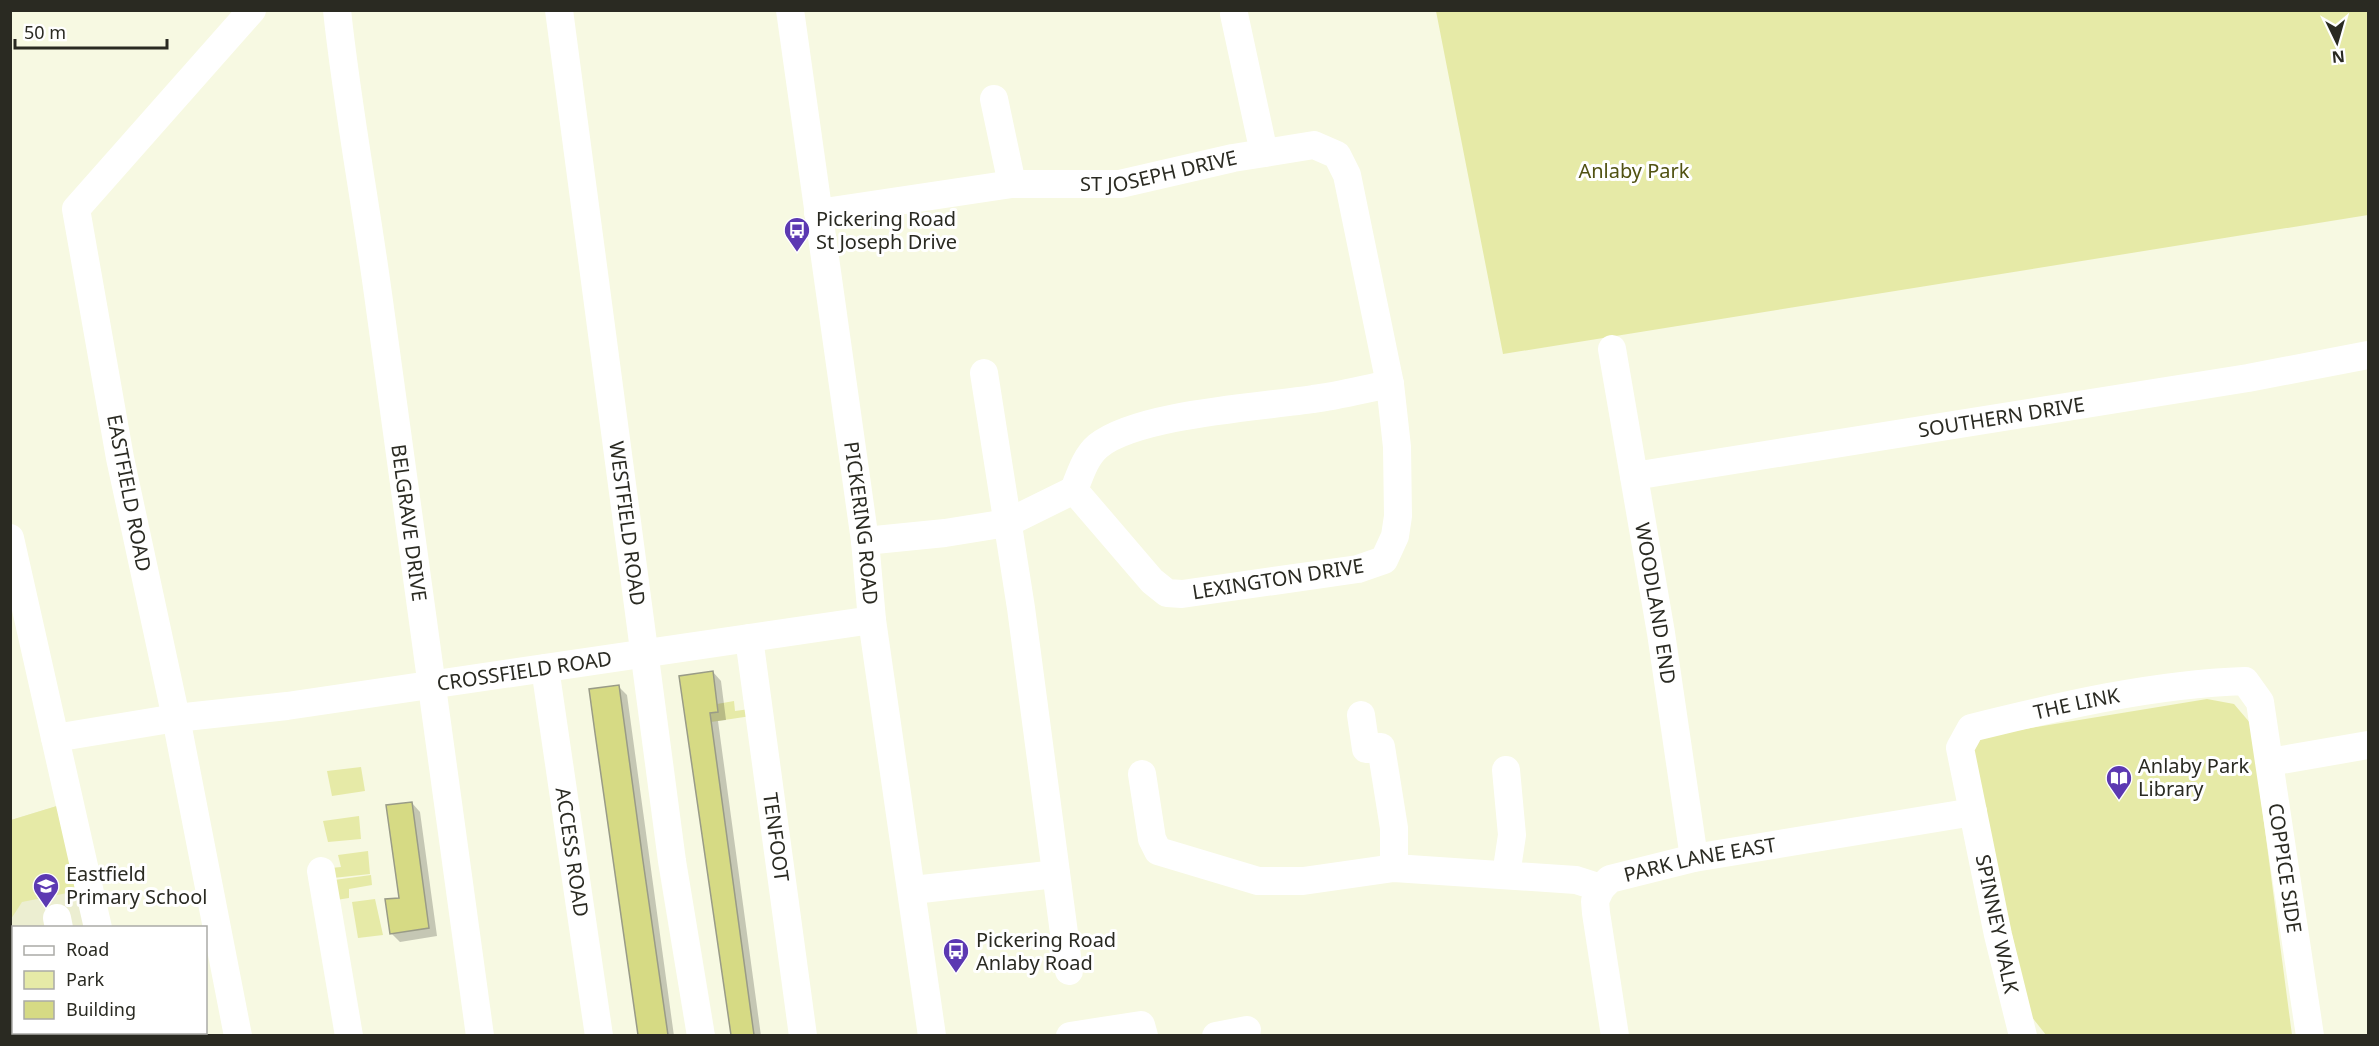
<svg xmlns="http://www.w3.org/2000/svg" width="2379" height="1046" viewBox="0 0 2379 1046" font-family="'Noto Sans',sans-serif">
<style>
.built{fill:#eceed1}
.green{fill:#e6eaa7}
.shadow{fill:#0003}
.building{fill:#d6da84;stroke:#999b87;stroke-width:1.5}
.lines{fill:none;stroke-linecap:round;stroke-linejoin:round}
.minor{stroke:#fff;stroke-width:28}
.labels{text-anchor:middle;stroke-width:6;stroke-linejoin:round;paint-order:stroke}
.street-label{font-size:20px;fill:#2a2a22;stroke:#fff}
.park-label{font-size:20px;fill:#515212;stroke:#fff}
.poi-label{font-size:20px;fill:#2a2a22;stroke:#fff;text-anchor:start}
</style>
<rect width="100%" height="100%" fill="#f7f9e2"/>
<path class="built" d="M 60,805 L 85,927 L 14,928 L 14,1032 L 106,1032 L 106,1035 L 11,1036 L 11,820 Z"/>
<path class="green" d="M 1436,11 L 2368,11 L 2368,215 L 1503,354 Z
M 2207,699 L 2234,704 L 2251,724 L 2292,1035 L 2046,1035 L 2031,1016 L 1969,751 L 1982,736 Z
M 734,701 L 735,711 L 750,709 L 751,716 L 711,722 L 710,713 L 718,712 L 717,704 Z
M 361,767 L 365,791 L 332,796 L 327,771 Z
M 60,805 L 77,891 L 22,902 L 11,919 L 14,1032 L 36,1033 L 37,1035 L 11,1036 L 11,820 Z
M 359,816 L 361,839 L 328,842 L 323,821 Z
M 368,851 L 370,874 L 333,878 L 331,868 L 341,867 L 338,855 Z
M 371,875 L 372,885 L 349,889 L 349,898 L 336,900 L 334,880 Z
M 375,899 L 383,935 L 358,938 L 352,902 Z"/>
<path class="shadow" d="M 713,672 L 721,681 L 726,720 L 718,721 L 761,1036 L 732,1036 L 681,677 Z
M 618,686 L 627,695 L 674,1036 L 640,1036 L 591,690 Z
M 412,803 L 420,812 L 437,936 L 400,942 L 391,933 L 401,899 Z"/>
<path class="building" d="M 713,671 L 718,712 L 710,713 L 754,1035 L 731,1035 L 679,676 Z
M 619,685 L 643,861 L 668,1035 L 638,1035 L 595,733 L 589,689 Z
M 412,802 L 429,928 L 390,934 L 385,899 L 399,898 L 386,805 Z"/>
<g class="lines">
<g class="minor">
<path id="s1" d="M 337,10 C 347,105 365,199 378,294 C 411,541 445,788 480,1036"/>
<path id="s2" d="M 559,10 L 672,861 L 701,1036"/>
<path id="s3" d="M 790,10 L 865,541 L 872,620 L 932,1036"/>
<path d="M 1234,14 L 1264,153"/>
<path d="M 994,99 L 1012,184"/>
<path id="s4" d="M 818,213 L 1012,184 L 1120,184 L 1233,158 L 1314,145 L 1337,155 L 1347,175 L 1390,384 L 1397,447 L 1398,516 L 1395,536 L 1384,560 L 1358,569 L 1182,594 L 1167,593 L 1152,581 L 1074,490 L 1007,523 L 945,533 L 865,541"/>
<path id="s5" d="M 1612,349 L 1661,633 L 1694,858"/>
<path d="M 984,373 L 1021,608 L 1069,971"/>
<path id="s6" d="M 1634,476 L 2248,378 L 2368,355"/>
<path d="M 1074,490 C 1080,475 1085,457 1098,446 C 1137,414 1260,407 1313,399 C 1338,396 1364,389 1390,384"/>
<path d="M 10,538 L 55,738"/>
<path id="s7" d="M 749,638 L 803,1036"/>
<path id="s8" d="M 545,668 L 599,1036"/>
<path d="M 1361,715 L 1366,749 L 1381,747 L 1394,828 L 1394,868"/>
<path d="M 2270,762 L 2368,745"/>
<path id="s9" d="M 1142,774 L 1152,839 L 1158,851 L 1258,881 L 1303,881 L 1394,868 L 1576,880 L 1601,888 L 1610,879 L 1694,858 L 1973,812"/>
<path d="M 321,871 L 349,1036"/>
<path d="M 1506,875 L 1512,835 L 1506,770"/>
<path d="M 1601,888 L 1595,901 L 1596,913 L 1615,1036"/>
<path d="M 913,890 L 1056,874"/>
<path d="M 57,918 L 59,928"/>
<path id="s10" d="M 98,928 L 55,738 L 176,718 L 287,706 L 872,620"/>
<path d="M 82,1032 L 82,1036"/>
<path d="M 121,1032 L 122,1036"/>
<path d="M 238,1036 L 176,718 L 120,458 L 76,209 L 252,10"/>
<path d="M 1070,1036 L 1141,1025 L 1144,1036"/>
<path d="M 1216,1036 L 1247,1030"/>
<path id="s11" d="M 2023,1036 L 1998,935 L 1960,748 L 1971,728 C 2060,706 2153,684 2245,681 L 2260,702 L 2310,1036"/>
</g>
</g>
<defs>
<g id="bus-pin" transform="scale(1.35)"><path d="M0 17L-7.5 6A9.5 9.5 0 1 1 7.5 6Z" fill="#5c39b2" stroke="#fff"/><path d="M-5-6H5V4H4V6H2V4H-2V6H-4V4H-5ZM-3.5-4V0h7V-4ZM-3.5 1.2v1.5H-2V1.2ZM2 1.2v1.5H3.5V1.2Z" fill="#fff"/></g>
<g id="library-pin" transform="scale(1.35)"><path d="M0 17L-7.5 6A9.5 9.5 0 1 1 7.5 6Z" fill="#5c39b2" stroke="#fff"/><path d="M-6-4Q-3-5.5-.7-3.5V5Q-3 3-6 4ZM6-4Q3-5.5 .7-3.5V5Q3 3 6 4Z" fill="#fff"/></g>
<g id="school-pin" transform="scale(1.35)"><path d="M0 17L-7.5 6A9.5 9.5 0 1 1 7.5 6Z" fill="#5c39b2" stroke="#fff"/><path d="M0-5L7-2L0 1L-7-2ZM-4 1L0 2.5L4 1V4Q0 6-4 4Z" fill="#fff"/></g>
</defs>
<g fill-rule="evenodd">
<use href="#bus-pin" x="797" y="230"/>
<use href="#library-pin" x="2119" y="778"/>
<use href="#school-pin" x="46" y="886"/>
<use href="#bus-pin" x="956" y="951"/>
</g>
<g class="labels">
<g class="street-label">
<text dy="7" stroke="none"><textPath href="#s4" startOffset="344">ST JOSEPH DRIVE</textPath></text>
<text dy="7" stroke="none"><textPath href="#s6" startOffset="372">SOUTHERN DRIVE</textPath></text>
<text transform="translate(129 493) rotate(79)" y="7">EASTFIELD ROAD</text>
<text dy="7" stroke="none"><textPath href="#s1" startOffset="518">BELGRAVE DRIVE</textPath></text>
<text dy="7" stroke="none"><textPath href="#s2" startOffset="518">WESTFIELD ROAD</textPath></text>
<text dy="7" stroke="none"><textPath href="#s3" startOffset="518">PICKERING ROAD</textPath></text>
<text transform="translate(1278 579) rotate(-9)" y="7">LEXINGTON DRIVE</text>
<text dy="7" stroke="none"><textPath href="#s5" startOffset="258">WOODLAND END</textPath></text>
<text dy="7" stroke="none"><textPath href="#s10" startOffset="669">CROSSFIELD ROAD</textPath></text>
<text dy="7" stroke="none"><textPath href="#s11" startOffset="426">THE LINK</textPath></text>
<text dy="7" stroke="none"><textPath href="#s7" startOffset="201">TENFOOT</textPath></text>
<text dy="7" stroke="none"><textPath href="#s8" startOffset="186">ACCESS ROAD</textPath></text>
<text dy="7" stroke="none"><textPath href="#s9" startOffset="634">PARK LANE EAST</textPath></text>
<text dy="7" stroke="none"><textPath href="#s11" startOffset="790">COPPICE SIDE</textPath></text>
<text transform="translate(1997 924) rotate(78)" y="7">SPINNEY WALK</text>
</g>
<g class="park-label">
<text x="1634" y="178">Anlaby Park</text>
</g>
<g class="poi-label">
<text x="816" y="226">Pickering Road<tspan x="816" dy="23">St Joseph Drive</tspan></text>
<text x="2138" y="773">Anlaby Park<tspan x="2138" dy="23">Library</tspan></text>
<text x="66" y="881">Eastfield<tspan x="66" dy="23">Primary School</tspan></text>
<text x="976" y="947">Pickering Road<tspan x="976" dy="23">Anlaby Road</tspan></text>
</g>
</g>
<rect width="2379" height="1046" fill="none" stroke="#2a2a22" stroke-width="24"/>
<rect x="12" y="926" width="195" height="108" fill="#ffffff" stroke="#aaaaa7" stroke-width="1.5"/>
<rect x="24" y="946" width="30" height="9" fill="#ffffff" stroke="#aaaaa7" stroke-width="1.5"/>
<text x="66" y="956" font-size="18" fill="#2a2a22">Road</text>
<rect x="24" y="971" width="30" height="18" fill="#e6eaa7" stroke="#aaaaa7" stroke-width="1.5"/>
<text x="66" y="986" font-size="18" fill="#2a2a22">Park</text>
<rect x="24" y="1001" width="30" height="18" fill="#d6da84" stroke="#aaaaa7" stroke-width="1.5"/>
<text x="66" y="1016" font-size="18" fill="#2a2a22">Building</text>
<g transform="translate(2337 42) rotate(175)" stroke="#ffffff" stroke-width="4.5" paint-order="stroke">
<path d="M0-4.5L10 22L0 15L-10 22Z" fill="#2a2a22"/>
<text y="-9" font-size="16" font-weight="bold" text-anchor="middle" fill="#2a2a22">N</text>
</g>
<path d="M15 39v9h152v-9" fill="none" stroke="#2a2a22" stroke-width="3"/>
<text x="24" y="39" font-size="18" fill="#2a2a22" stroke="#ffffff" stroke-width="4.5" paint-order="stroke">50 m</text>
</svg>
